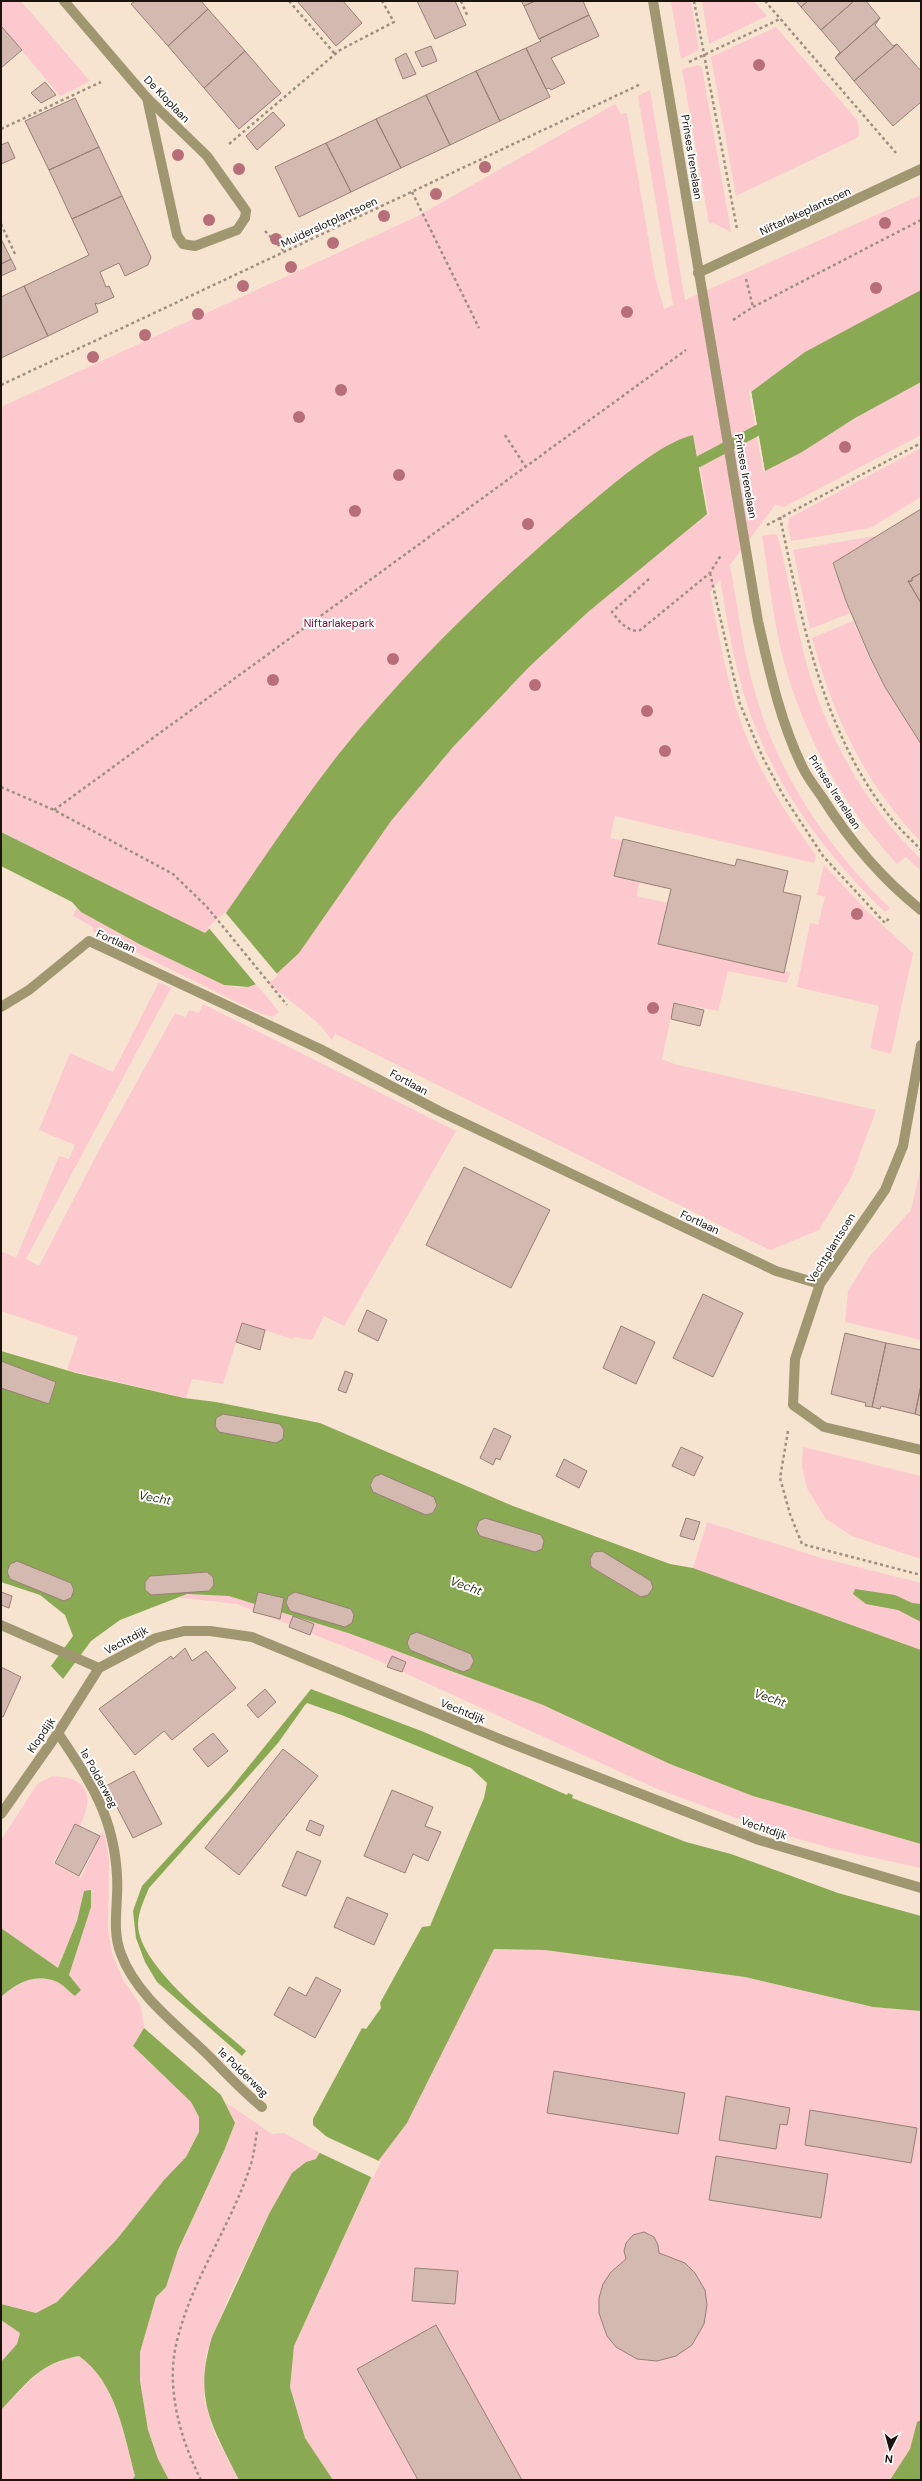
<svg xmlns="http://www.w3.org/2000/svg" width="922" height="2481" viewBox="0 0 922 2481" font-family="'DM Sans',sans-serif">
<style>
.green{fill:#fbc9ce;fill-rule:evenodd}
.water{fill:#89a952}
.pier{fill:#f7e4d0}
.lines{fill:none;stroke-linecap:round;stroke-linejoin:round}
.stream{stroke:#89a952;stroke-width:11}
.building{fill:#d4b9b0;stroke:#987f76}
.path{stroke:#9d8f81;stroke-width:2.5;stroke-dasharray:3 3;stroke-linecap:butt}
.service{stroke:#a09771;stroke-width:10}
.minor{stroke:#a09771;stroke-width:10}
.tertiary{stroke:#a09771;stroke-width:10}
.tree{fill:#b86e79}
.labels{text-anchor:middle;stroke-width:4;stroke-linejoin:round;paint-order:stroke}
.street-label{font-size:11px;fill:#1a140d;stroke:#fff}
.park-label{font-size:11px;fill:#850d31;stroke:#fff}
.water-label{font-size:12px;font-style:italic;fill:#2f3c18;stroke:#fff}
</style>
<rect width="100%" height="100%" fill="#f7e4d0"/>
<path class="green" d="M 1,1 L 21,1 L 90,81 L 60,96 L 1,26 Z
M 671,1 L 691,1 L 699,50 L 681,59 Z
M 702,1 L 754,1 L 767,16 L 709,44 Z
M 776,27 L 858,121 L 859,135 L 855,139 L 736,196 L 711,57 Z
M 699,65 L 702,68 L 731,232 L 713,223 L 709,224 L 682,69 Z
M 650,90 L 685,300 L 921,195 L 921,435 L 784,507 L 775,505 L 730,565 C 738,609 743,653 756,696 C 780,778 829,849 890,908 L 885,912 C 818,847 764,772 740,680 C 731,647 726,613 720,579 L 710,592 C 717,626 723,660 732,693 C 747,752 780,807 816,855 L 814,863 L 615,816 L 610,838 L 623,841 L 614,875 L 639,882 L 637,896 L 667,903 L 658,944 L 783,973 L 785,971 L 790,972 L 787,983 L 728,971 L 718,1011 L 674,1002 L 662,1059 L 674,1064 L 876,1110 L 852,1176 L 819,1230 L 770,1250 L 335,1034 L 332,1040 L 317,1022 L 205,933 L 1,832 L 1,407 L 416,217 L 615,104 L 621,114 L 627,113 L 655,277 L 664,309 L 673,305 L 638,96 Z
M 921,448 L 921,497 L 870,528 L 791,541 L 788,526 L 789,518 Z
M 774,534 L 777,535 L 779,541 C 788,577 794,614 803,650 C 822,728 863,804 921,859 L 921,871 L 906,857 L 897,864 C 843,805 805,739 784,662 C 773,621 769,577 762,536 Z
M 874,536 L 875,537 L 832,563 L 850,613 L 810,629 L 793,550 Z
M 853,621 L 874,667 L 921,744 L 921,842 C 865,784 833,716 812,638 Z
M 824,865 L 867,911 L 913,953 L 891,1054 L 870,1048 L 879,1006 L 797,987 L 810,923 L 818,925 L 825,897 L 817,895 Z
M 77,907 L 81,912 L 141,945 L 224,985 L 239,988 L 257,985 L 279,1012 L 273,1017 L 257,1012 L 93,931 L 93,927 L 73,916 Z
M 159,982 L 171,988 L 26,1259 L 39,1266 L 98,1152 L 175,1013 L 185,1017 L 190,1010 L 199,1013 L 203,1004 L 456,1131 L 344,1326 L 324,1316 L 312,1340 L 294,1337 L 292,1339 L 242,1323 L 223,1384 L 192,1379 L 186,1398 L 67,1370 L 78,1337 L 1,1311 L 1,1251 L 16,1258 L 59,1156 L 69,1159 L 75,1145 L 39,1130 L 70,1053 L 113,1072 Z
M 921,1166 L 921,1340 L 845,1322 L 848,1291 L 870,1256 L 911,1210 Z
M 803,1447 L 921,1476 L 921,1559 L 852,1536 L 826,1519 L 807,1488 L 802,1467 Z
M 707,1522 L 818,1557 L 921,1583 L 921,1650 L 693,1568 Z
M 187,1594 L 229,1596 L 348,1633 L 543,1705 L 670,1764 L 753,1796 L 921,1844 L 921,1868 L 834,1849 L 777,1833 L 655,1788 L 368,1656 L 237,1604 L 175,1597 Z
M 53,1776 C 58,1777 67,1777 72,1779 C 94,1788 88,1809 80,1826 L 75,1823 L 53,1863 L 81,1878 L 102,1831 L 105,1835 L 109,1860 L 108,1929 L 112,1953 L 123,1980 L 141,2006 L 144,2028 L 133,2046 L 191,2102 L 199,2117 L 200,2132 L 186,2157 L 164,2180 L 117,2239 L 57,2302 L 36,2313 L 1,2304 L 1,1997 C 16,1983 34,1973 55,1981 C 62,1983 69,1992 75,1996 L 81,1990 L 69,1975 L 91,1907 L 84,1891 L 77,1921 L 58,1968 L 1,1928 L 1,1840 L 38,1783 Z
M 506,1947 L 545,1950 L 745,1977 L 873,2007 L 921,2011 L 921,2420 L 917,2422 L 910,2449 L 890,2480 L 333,2480 L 305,2438 L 290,2387 L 294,2346 L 379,2160 L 407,2123 L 494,1948 ZM 415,2268 L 458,2271 L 412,2301 Z
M 225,2102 L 272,2134 L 284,2133 L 320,2153 L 316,2159 L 306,2162 L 269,2214 L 229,2296 L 206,2355 L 204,2399 L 214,2433 L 239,2480 L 169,2480 L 158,2459 L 148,2430 L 140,2381 L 140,2352 L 156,2297 L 166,2287 L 178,2250 L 224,2151 L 235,2123 Z
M 1,2320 L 20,2333 L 17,2344 L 1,2362 Z
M 79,2356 C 116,2382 124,2434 135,2476 L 132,2480 L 1,2480 L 1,2410 C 28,2383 39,2364 79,2356 Z"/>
<path class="water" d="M 921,290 L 921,382 L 855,418 L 802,452 L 765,471 L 751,392 L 805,352 Z
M 693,435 L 707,514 L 588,612 L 529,667 L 453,747 L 391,821 L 299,953 L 271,979 L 248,987 L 224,985 L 141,945 L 81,912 L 72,902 L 1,866 L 1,832 L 205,933 L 226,913 C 263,860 298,806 338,755 C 410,665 495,584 582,510 C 610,487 659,443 693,435 Z
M 1,1351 L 76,1373 L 184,1398 L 216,1402 L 320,1423 L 513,1506 L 670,1564 L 693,1568 L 921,1650 L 921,1844 L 753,1796 L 670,1764 L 543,1705 L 348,1633 L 229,1596 L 187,1594 L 120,1620 L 91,1641 L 63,1679 L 51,1666 L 73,1636 L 65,1615 L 40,1595 L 1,1582 Z
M 855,1589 L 895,1595 L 912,1603 L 921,1604 L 921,1622 L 898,1610 L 866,1604 L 853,1594 Z
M 311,1689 L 424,1732 L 567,1795 L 568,1793 L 573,1795 L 572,1798 L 686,1842 L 731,1854 L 838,1893 L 921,1916 L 921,2011 L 873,2007 L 745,1977 L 545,1950 L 494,1949 L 407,2123 L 379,2160 L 294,2346 L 290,2387 L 305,2438 L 333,2480 L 239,2480 C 212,2425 193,2400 212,2337 L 269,2214 L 292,2173 L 306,2162 L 316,2159 L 328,2138 L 313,2125 L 313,2119 L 362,2028 L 366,2029 L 381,2008 L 380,2003 L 422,1927 L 430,1926 L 484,1798 L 487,1783 L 471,1768 L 344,1716 L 307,1703 L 305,1705 L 278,1743 L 149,1888 C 144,1900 139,1910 138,1923 C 137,1965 216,2024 246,2051 L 242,2056 L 157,1982 L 145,1962 L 136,1938 L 133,1911 L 142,1886 L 228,1792 Z
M 91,1890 L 91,1907 L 69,1975 L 81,1990 L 75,1996 C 69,1992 62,1983 55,1981 C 34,1973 16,1983 1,1997 L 1,1928 L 58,1968 L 77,1921 L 84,1891 Z
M 144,2028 L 221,2095 L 235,2123 L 224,2151 L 178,2250 L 166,2287 L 156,2297 L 140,2352 L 140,2381 L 148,2430 L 158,2459 L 169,2480 L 132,2480 L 135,2476 C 124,2434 116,2382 79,2356 C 39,2363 27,2383 1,2410 L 1,2362 L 17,2344 L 20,2333 L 1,2320 L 1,2304 L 36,2313 L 57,2302 L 117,2239 L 164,2180 L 186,2157 L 199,2132 L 199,2117 L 191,2102 L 133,2046 Z
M 921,2420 L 921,2480 L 890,2480 L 910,2449 L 917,2422 Z"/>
<path class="pier" d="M 751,390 L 765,473 L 763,471 L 749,392 Z
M 693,433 L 709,514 L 708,516 Z
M 225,912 L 278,975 L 272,981 L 258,987 L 208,927 Z
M 323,2135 L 381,2162 L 373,2178 L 318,2152 L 326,2138 Z"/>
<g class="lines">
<path class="stream" d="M 698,462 L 758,430"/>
</g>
<path class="building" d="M 135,1 L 201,1 L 208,9 L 168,46 L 131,4 Z
M 297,1 L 343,1 L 362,23 L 336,46 Z
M 417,1 L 455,1 L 466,25 L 435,39 Z
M 521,1 L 535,1 L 524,6 Z
M 535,1 L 583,1 L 589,15 L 539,39 L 524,6 Z
M 796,1 L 808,1 L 801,7 Z
M 808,1 L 854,1 L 821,30 L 801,7 Z
M 854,1 L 866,1 L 880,18 L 835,58 L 840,52 L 821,30 Z
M 208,9 L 245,51 L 204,88 L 168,46 Z
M 589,15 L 599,36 L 551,58 L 565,83 L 551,90 L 549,88 L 546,89 L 526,48 L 541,41 L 539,39 Z
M 880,18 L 875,25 L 893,46 L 897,44 L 854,81 L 835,58 Z
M 1,26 L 22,50 L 1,68 Z
M 897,44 L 921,71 L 921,102 L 893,126 L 854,81 Z
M 431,46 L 437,61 L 422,67 L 415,52 Z
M 526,48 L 550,97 L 500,121 L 476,71 Z
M 245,51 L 281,93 L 239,129 L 204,88 Z
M 406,53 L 416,74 L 403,79 L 395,59 Z
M 476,71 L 500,121 L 450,145 L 426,95 Z
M 45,82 L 56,95 L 41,103 L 31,93 Z
M 426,95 L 450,145 L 401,168 L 376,119 Z
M 75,98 L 99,147 L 49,170 L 25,121 Z
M 273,112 L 285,125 L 257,150 L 246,136 Z
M 376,119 L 401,168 L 351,192 L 326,143 Z
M 8,142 L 15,158 L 1,164 L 1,145 Z
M 326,143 L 351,192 L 299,217 L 275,167 Z
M 99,147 L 122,196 L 72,219 L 49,170 Z
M 122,196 L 151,257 L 148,265 L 125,276 L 119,263 L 100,272 L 106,287 L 109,286 L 114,297 L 98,304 L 95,303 L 98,312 L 48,336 L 24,286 L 89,255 L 72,219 Z
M 1,239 L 11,259 L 1,264 Z
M 11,259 L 16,269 L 1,276 L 1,264 Z
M 24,286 L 48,336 L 1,358 L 1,297 Z
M 921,509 L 921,573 L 912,578 L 912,581 L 908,581 L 921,603 L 921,744 L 885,687 L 870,657 L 846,601 L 833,563 Z
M 921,573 L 921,603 L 908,581 L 912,581 L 912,578 Z
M 623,839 L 735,866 L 737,859 L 788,871 L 783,892 L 801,896 L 784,973 L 658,944 L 671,889 L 614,876 Z
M 674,1003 L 704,1010 L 700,1026 L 671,1019 Z
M 464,1167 L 550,1210 L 511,1288 L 426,1245 Z
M 703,1294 L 743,1313 L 713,1377 L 673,1358 Z
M 367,1310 L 387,1320 L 378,1341 L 358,1331 Z
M 242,1323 L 265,1330 L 260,1350 L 236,1342 Z
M 621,1326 L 655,1342 L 636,1384 L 603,1368 Z
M 845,1333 L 886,1343 L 872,1407 L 865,1406 L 866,1403 L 831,1394 Z
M 886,1343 L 921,1350 L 921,1385 L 915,1414 L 881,1406 L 880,1409 L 872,1407 Z
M 1,1361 L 56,1382 L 49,1404 L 1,1388 Z
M 345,1371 L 353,1374 L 346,1393 L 338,1390 Z
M 921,1385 L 921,1416 L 915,1414 Z
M 223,1414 L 280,1424 L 284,1430 L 283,1439 L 276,1443 L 219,1432 L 215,1426 L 216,1418 Z
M 494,1428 L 511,1436 L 500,1460 L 496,1458 L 493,1465 L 480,1458 Z
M 681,1447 L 703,1457 L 694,1476 L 672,1466 Z
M 564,1459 L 587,1471 L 579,1488 L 556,1476 Z
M 381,1474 L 434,1497 L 437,1505 L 433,1513 L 426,1515 L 373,1492 L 370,1485 L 374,1477 Z
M 485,1518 L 541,1535 L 544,1541 L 542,1549 L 535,1552 L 480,1536 L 476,1529 L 479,1521 Z
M 686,1518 L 700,1522 L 694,1540 L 680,1536 Z
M 602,1551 L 651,1581 L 653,1588 L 648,1595 L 641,1597 L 591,1567 L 590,1559 L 594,1552 Z
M 17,1561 L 71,1583 L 74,1590 L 71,1598 L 64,1601 L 10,1579 L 7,1572 L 10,1564 Z
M 207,1572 L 213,1577 L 214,1585 L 209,1591 L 151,1595 L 145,1590 L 145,1582 L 150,1576 Z
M 1,1592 L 12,1596 L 9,1608 L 1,1605 Z
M 258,1592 L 284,1598 L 280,1619 L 253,1612 Z
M 295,1592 L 351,1609 L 354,1615 L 352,1623 L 345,1627 L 290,1611 L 286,1603 L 288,1596 Z
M 293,1616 L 314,1624 L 310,1635 L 289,1627 Z
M 417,1632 L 471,1654 L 474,1661 L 470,1669 L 463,1672 L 410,1650 L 407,1643 L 410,1635 Z
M 185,1648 L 192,1661 L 206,1651 L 236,1688 L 172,1740 L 164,1731 L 135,1755 L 99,1709 L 171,1656 L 173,1659 Z
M 392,1656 L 406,1662 L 402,1672 L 387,1667 Z
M 1,1667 L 21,1677 L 3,1717 L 1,1716 Z
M 265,1689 L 276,1702 L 258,1718 L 247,1705 Z
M 213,1733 L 228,1751 L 208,1767 L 193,1749 Z
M 283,1749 L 318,1776 L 239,1875 L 205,1848 Z
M 134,1771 L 162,1824 L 133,1838 L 106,1786 Z
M 392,1790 L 433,1807 L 425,1826 L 441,1832 L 428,1861 L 413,1854 L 405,1873 L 364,1856 Z
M 310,1820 L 324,1826 L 320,1836 L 306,1830 Z
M 75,1824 L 100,1836 L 79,1876 L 55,1863 Z
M 297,1851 L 321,1861 L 306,1896 L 282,1886 Z
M 347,1897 L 388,1914 L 374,1945 L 334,1927 Z
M 316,1977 L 341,1990 L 315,2038 L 274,2015 L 289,1987 L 306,1996 Z
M 554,2071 L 685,2093 L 678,2134 L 547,2113 Z
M 726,2096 L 790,2108 L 787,2125 L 780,2124 L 776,2149 L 719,2140 Z
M 810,2110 L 917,2128 L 911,2163 L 805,2145 Z
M 716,2156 L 828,2174 L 821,2218 L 709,2200 Z
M 644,2232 L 654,2237 L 658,2245 L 659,2253 L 685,2263 L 695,2273 L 705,2290 L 707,2305 L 704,2324 L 692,2345 L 676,2356 L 657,2361 L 637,2359 L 616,2347 L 607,2336 L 599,2313 L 599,2298 L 603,2284 L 611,2272 L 626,2259 L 624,2251 L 626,2243 L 633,2235 Z
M 415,2268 L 458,2271 L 455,2304 L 412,2301 Z
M 436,2325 L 522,2480 L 418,2480 L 357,2369 Z"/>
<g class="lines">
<path class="path" d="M 289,1 L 335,54
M 461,1 L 468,17
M 694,1 L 737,229
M 765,1 L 896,153
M 689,62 L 780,19
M 1,129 L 101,82
M 229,144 L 340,50 L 394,22 L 382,1
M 412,192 L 479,328
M 1,224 L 15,254
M 265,231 L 285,252
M 746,279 L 753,307
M 733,320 L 753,307 L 921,220
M 1,385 L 641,84
M 505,435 L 525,466
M 780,517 C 802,621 822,731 890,817 C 899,829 911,839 921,850
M 767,525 L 921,443
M 710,573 L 740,704 L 763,758 L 783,795 L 823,856 L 885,923 L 890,917
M 649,579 L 612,612 C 619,621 626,631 639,631 L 710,573 L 721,555
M 1,787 L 54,810 L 173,874 L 207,907 L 287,1005
M 54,810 L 686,350
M 788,1431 L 780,1478 L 790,1514 L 802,1544 L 921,1575
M 201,2480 C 181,2441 166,2390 176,2345 C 190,2282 230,2228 250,2167 C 254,2155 255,2143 257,2131"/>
<path class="service" d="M 147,98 L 177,235 L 183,244 L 195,246 L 237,230 L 245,218"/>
<path class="minor" d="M 64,1 L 147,98 L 207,156 L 246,211 L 245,218
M 698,273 L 921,169
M 1,1007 L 29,990 L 89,941 L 320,1049 L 439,1111 L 776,1271 L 820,1284
M 921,1045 L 903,1146 L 885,1190 L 820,1284 L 795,1359 L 793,1405 L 824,1427 L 921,1450
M 1,1625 L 99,1668
M 58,1733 C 90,1781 114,1816 117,1876 C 119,1902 111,1929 121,1954 C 136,1995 177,2025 207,2054 C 225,2072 242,2091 262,2107
M 1,1814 L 58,1733 L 99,1668 L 156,1638 L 184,1631 L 210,1631 L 252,1637 L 500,1739 L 759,1840 L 921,1888"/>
<path class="tertiary" d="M 653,1 L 758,621 C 769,669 780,721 802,766 C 807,777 815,787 822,797 C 849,840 881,878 921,910"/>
</g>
<g class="tree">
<circle cx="759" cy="65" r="6"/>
<circle cx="178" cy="155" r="6"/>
<circle cx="485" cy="167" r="6"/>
<circle cx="239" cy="169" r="6"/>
<circle cx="436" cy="194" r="6"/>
<circle cx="384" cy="216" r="6"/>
<circle cx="209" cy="220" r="6"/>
<circle cx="885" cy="223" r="6"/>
<circle cx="276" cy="239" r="6"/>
<circle cx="333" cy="243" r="6"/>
<circle cx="291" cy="267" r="6"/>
<circle cx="243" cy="286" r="6"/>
<circle cx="876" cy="288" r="6"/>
<circle cx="627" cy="312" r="6"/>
<circle cx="198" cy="314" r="6"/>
<circle cx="145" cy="335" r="6"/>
<circle cx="93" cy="357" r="6"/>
<circle cx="341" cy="390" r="6"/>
<circle cx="299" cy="417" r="6"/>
<circle cx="845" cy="447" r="6"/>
<circle cx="399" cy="475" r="6"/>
<circle cx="355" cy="511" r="6"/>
<circle cx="528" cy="524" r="6"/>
<circle cx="393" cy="659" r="6"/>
<circle cx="273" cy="680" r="6"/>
<circle cx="535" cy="685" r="6"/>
<circle cx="647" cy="711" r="6"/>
<circle cx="665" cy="751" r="6"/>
<circle cx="857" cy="914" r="6"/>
<circle cx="653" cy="1008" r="6"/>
</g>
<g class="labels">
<g class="street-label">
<text transform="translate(167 99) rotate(46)" y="4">De Kloplaan</text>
<text transform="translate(692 157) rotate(81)" y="4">Prinses Irenelaan</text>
<text transform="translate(805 211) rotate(-25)" y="4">Niftarlakeplantsoen</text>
<text transform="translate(329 222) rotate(-25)" y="4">Muiderslotplantsoen</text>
<text transform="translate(746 476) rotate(80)" y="4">Prinses Irenelaan</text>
<text transform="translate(835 792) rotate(57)" y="4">Prinses Irenelaan</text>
<text transform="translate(116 941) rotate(24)" y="4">Fortlaan</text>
<text transform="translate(409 1082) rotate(28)" y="4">Fortlaan</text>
<text transform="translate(700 1222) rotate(25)" y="4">Fortlaan</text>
<text transform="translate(831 1248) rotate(-58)" y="4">Vechtplantsoen</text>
<text transform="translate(126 1640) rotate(-28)" y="4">Vechtdijk</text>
<text transform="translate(463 1711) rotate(22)" y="4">Vechtdijk</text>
<text transform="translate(41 1735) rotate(-56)" y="4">Klopdijk</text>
<text transform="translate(99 1778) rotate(61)" y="4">1e Polderweg</text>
<text transform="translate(764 1828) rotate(19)" y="4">Vechtdijk</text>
<text transform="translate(243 2072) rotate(44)" y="4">1e Polderweg</text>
</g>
<g class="park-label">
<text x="339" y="627">Niftarlakepark</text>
</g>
<g class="water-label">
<text transform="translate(155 1498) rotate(10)" y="4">Vecht</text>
<text transform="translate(466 1586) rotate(20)" y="4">Vecht</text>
<text transform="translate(770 1698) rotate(19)" y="4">Vecht</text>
</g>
</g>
<rect width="922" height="2481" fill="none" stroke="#1a140d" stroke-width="4"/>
<g transform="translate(890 2449) rotate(186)" stroke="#ffffff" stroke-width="3" paint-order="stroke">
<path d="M0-3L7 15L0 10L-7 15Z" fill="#1a140d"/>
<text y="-6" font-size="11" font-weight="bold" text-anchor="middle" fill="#1a140d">N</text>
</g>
</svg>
